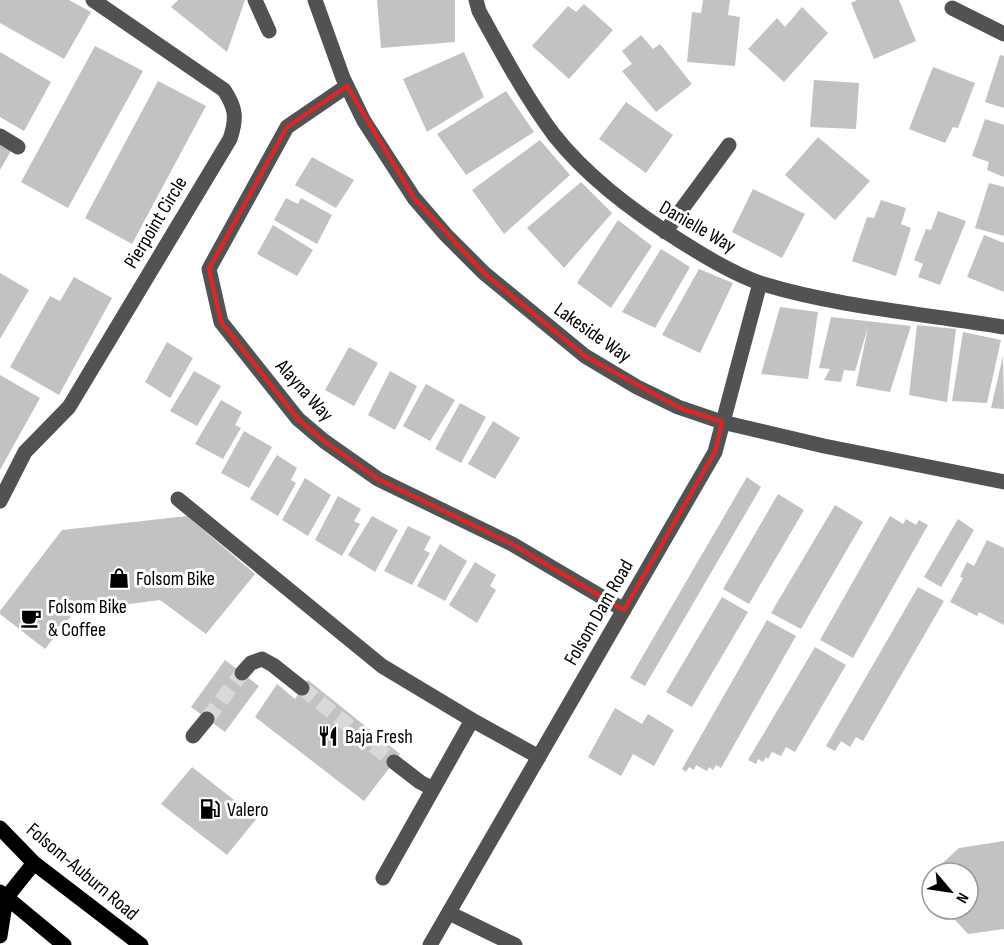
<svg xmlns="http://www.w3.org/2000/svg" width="1004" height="945" viewBox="0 0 1004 945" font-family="'Sofia Sans Condensed',sans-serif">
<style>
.building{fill:#c2c2c2}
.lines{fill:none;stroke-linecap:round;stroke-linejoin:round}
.minor-tunnel{stroke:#d9d9d9;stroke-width:15;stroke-dasharray:15 8;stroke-linecap:butt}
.minor{stroke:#525252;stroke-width:15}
.major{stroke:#000;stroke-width:15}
.marked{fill:none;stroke:#d62828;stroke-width:4.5;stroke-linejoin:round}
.labels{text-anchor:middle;stroke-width:6;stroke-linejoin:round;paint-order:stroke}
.street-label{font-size:20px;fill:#000;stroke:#fff}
.poi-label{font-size:20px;fill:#000;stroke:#fff;text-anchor:start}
</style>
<rect width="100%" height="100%" fill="#fff"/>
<path class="building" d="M 0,0 L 69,0 L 91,12 L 64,59 L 0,23 Z
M 178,0 L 245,0 L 227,52 L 171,7 Z
M 377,0 L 455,0 L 455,42 L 381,48 Z
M 703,0 L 730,0 L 728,15 L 740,17 L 735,66 L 687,62 L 692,12 L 701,13 Z
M 857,0 L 899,0 L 916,41 L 874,59 L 851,3 Z
M 584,4 L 613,30 L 569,79 L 532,46 L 568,6 L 576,12 Z
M 802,7 L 828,33 L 784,82 L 748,49 L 777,18 L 785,27 Z
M 641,35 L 653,49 L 660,44 L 692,84 L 656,112 L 622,71 L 632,64 L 622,51 Z
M 95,46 L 143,71 L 68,208 L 21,182 Z
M 0,52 L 51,82 L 24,131 L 0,117 Z
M 464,52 L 484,97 L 427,132 L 403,79 Z
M 1000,55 L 1004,56 L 1004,108 L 985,102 Z
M 933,67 L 975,83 L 958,128 L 953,127 L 945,143 L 909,129 Z
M 814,80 L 859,83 L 856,129 L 810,127 Z
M 158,81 L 206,106 L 132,244 L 85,218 Z
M 506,91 L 534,132 L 466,175 L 437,134 Z
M 626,102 L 673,135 L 646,173 L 599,139 Z
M 985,119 L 1004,125 L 1004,177 L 987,170 L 989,162 L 972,156 Z
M 818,137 L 870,181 L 835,220 L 785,175 Z
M 540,140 L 570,175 L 504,234 L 472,190 Z
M 0,142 L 12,149 L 0,170 Z
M 312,157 L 354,180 L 336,208 L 295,185 Z
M 581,182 L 612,213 L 564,268 L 527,228 Z
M 989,183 L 1004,187 L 1004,236 L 975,228 Z
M 753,189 L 805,214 L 782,258 L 732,232 Z
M 286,198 L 298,204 L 301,198 L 332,215 L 317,244 L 274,220 Z
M 881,200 L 906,208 L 901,224 L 911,228 L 896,276 L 852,261 L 867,217 L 874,218 Z
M 938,211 L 966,221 L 940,285 L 918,277 L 923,264 L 914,260 L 926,229 L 931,230 Z
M 618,220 L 652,246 L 611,308 L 577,283 Z
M 273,225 L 313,250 L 297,276 L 257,254 Z
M 984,235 L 1004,243 L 1004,292 L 967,277 Z
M 661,249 L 690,267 L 655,328 L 622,312 Z
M 699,269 L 733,283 L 700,353 L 662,335 Z
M 0,273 L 29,290 L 0,339 Z
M 74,277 L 112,298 L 59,395 L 10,367 L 50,296 L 60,301 Z
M 780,307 L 818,312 L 808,379 L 761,374 Z
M 831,317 L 911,326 L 890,392 L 856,386 L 868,327 L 855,371 L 844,370 L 841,382 L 824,380 L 830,369 L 819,368 Z
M 917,325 L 956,329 L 947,402 L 909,395 Z
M 963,332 L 1001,340 L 987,403 L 952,401 Z
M 167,342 L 193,358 L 170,398 L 145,382 Z
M 349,347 L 378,363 L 354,406 L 325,390 Z
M 1003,356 L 1004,409 L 991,408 Z
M 194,371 L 221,386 L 197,426 L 170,411 Z
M 390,371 L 417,386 L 395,430 L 368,415 Z
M 0,375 L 40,398 L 0,470 Z
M 426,384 L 455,400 L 430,441 L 403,426 Z
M 221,400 L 242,412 L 235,425 L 241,428 L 223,459 L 195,444 Z
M 460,403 L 486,417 L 461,463 L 435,449 Z
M 493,421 L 520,438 L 495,479 L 468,464 Z
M 244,431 L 272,447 L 249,488 L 221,473 Z
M 277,455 L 297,468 L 291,480 L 296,483 L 278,516 L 250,499 Z
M 747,477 L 761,487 L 645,686 L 630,678 Z
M 305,478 L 331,495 L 308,536 L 282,520 Z
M 778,494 L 804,510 L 749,604 L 723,589 Z
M 338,496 L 361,509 L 354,521 L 360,524 L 342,556 L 315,540 Z
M 835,505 L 863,522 L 801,629 L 771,613 Z
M 187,516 L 255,574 L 206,634 L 160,600 L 75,611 L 45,649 L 0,614 L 0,611 L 62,530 Z
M 372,516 L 398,530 L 375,572 L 348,555 Z
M 890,516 L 903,524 L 906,519 L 916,525 L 919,520 L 928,525 L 853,658 L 820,640 Z
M 958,519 L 974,530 L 941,587 L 924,577 Z
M 408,526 L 431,537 L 424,550 L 430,553 L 412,585 L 384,571 Z
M 987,540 L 1004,548 L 1004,625 L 979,612 L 977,616 L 950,602 L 963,578 L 960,577 L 967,562 L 974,566 Z
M 440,544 L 467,561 L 445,601 L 417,586 Z
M 475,562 L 496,575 L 490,586 L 496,590 L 477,623 L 449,605 Z
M 918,587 L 944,601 L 863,741 L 856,737 L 850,747 L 841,741 L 835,751 L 826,746 Z
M 722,597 L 748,612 L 692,707 L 666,692 Z
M 767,620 L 796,636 L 721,768 L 716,765 L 713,770 L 709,767 L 707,771 L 696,765 L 694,770 L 689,767 L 686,772 L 682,769 Z
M 815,647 L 846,665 L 795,752 L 786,747 L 781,756 L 772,752 L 768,759 L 766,757 L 763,762 L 758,759 L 756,764 L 748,760 Z
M 225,660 L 259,686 L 225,732 L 191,707 Z
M 308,680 L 400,754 L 364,801 L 255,717 L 277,684 L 295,699 Z
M 615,708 L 642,724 L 648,714 L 674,730 L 654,766 L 633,754 L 621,776 L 588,757 Z
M 192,767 L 257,818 L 227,855 L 161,804 Z
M 1004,841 L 1004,929 L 968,934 L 945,909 L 968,909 L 968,873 L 939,873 L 937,868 L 959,848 Z"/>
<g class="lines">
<path class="minor-tunnel" d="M 302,688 L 394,762
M 207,719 L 242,673"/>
<path class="minor" d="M 255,0 L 269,31
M 315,0 L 343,78 L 364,121 L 414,198 L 446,235 L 484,273 L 585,356 L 637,387 L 678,407 L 722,422 L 824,446 L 1004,482
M 476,0 L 479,11 C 502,53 525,96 554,135 C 589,179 635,213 682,242 C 707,258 735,275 763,284 C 838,307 926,314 1004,327
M 952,8 L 1004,34
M 347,86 L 287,127 L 209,269 L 221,322 L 298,419 L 324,441 L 378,479 L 512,544 L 624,610
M 0,136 L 18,147
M 665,232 L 729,145
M 178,499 L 382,666 L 472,720
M 0,501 L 25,452 L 69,407 L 230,139 C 237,118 236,108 224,90 L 93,0
M 242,673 L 251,663 L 262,659 L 273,665 L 302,688
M 193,736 L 207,719
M 394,762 L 420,782 L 433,789
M 383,878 L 472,720 L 539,757
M 449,913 L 515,945
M 430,945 L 715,452 L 760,283"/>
<path class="major" d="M 0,828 L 34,863 L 141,945
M 0,892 L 64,945
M 0,900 L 6,898 L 34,863
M 0,936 L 6,898"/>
</g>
<path class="marked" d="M 347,86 L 414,198 L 484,273 L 585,356 L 678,407 L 722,422 L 715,452 L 624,610 L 512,544 L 378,479 L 324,441 L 298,419 L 221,322 L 209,269 L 287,127 Z"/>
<defs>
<g id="shop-bare" transform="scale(1.62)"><path d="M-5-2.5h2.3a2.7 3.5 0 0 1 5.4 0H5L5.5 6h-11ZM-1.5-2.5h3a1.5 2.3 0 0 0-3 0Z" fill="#000" stroke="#fff" stroke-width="2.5" paint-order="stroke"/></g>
<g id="cafe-bare" transform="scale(1.62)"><path d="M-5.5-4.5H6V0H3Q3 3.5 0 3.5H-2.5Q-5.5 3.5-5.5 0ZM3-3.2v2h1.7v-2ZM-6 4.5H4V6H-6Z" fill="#000" stroke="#fff" stroke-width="2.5" paint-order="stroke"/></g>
<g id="restaurant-bare" transform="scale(1.62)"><path d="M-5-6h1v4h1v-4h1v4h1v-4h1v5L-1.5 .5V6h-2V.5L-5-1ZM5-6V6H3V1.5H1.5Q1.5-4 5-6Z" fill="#000" stroke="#fff" stroke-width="2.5" paint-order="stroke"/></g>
<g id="fuel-bare" transform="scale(1.62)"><path d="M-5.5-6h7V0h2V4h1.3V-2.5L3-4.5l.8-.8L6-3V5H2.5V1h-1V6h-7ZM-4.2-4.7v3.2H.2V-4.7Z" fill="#000" stroke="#fff" stroke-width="2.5" paint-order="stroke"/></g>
</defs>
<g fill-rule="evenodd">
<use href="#shop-bare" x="119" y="578"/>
<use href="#cafe-bare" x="31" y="618"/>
<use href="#restaurant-bare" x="328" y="736"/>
<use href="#fuel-bare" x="210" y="809"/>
</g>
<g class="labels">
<g class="street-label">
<text transform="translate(155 222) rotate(-59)" y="7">Pierpoint Circle</text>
<text transform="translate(698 226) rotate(30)" y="7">Danielle Way</text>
<text transform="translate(593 332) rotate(35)" y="7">Lakeside Way</text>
<text transform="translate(305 390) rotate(48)" y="7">Alayna Way</text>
<text transform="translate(598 612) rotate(-60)" y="7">Folsom Dam Road</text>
<text transform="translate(83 871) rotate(40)" y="7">Folsom-Auburn Road</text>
</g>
<g class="poi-label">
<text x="136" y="585">Folsom Bike</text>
<text x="48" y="613">Folsom Bike<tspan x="48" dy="23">&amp; Coffee</tspan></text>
<text x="345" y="743">Baja Fresh</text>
<text x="227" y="816">Valero</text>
</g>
</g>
<g transform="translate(950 891) rotate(119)"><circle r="28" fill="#ffffff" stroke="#999999" stroke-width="1.5"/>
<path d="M0-4.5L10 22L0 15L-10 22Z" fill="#000000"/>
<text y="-9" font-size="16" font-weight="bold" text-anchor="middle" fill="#000000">N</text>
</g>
</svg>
